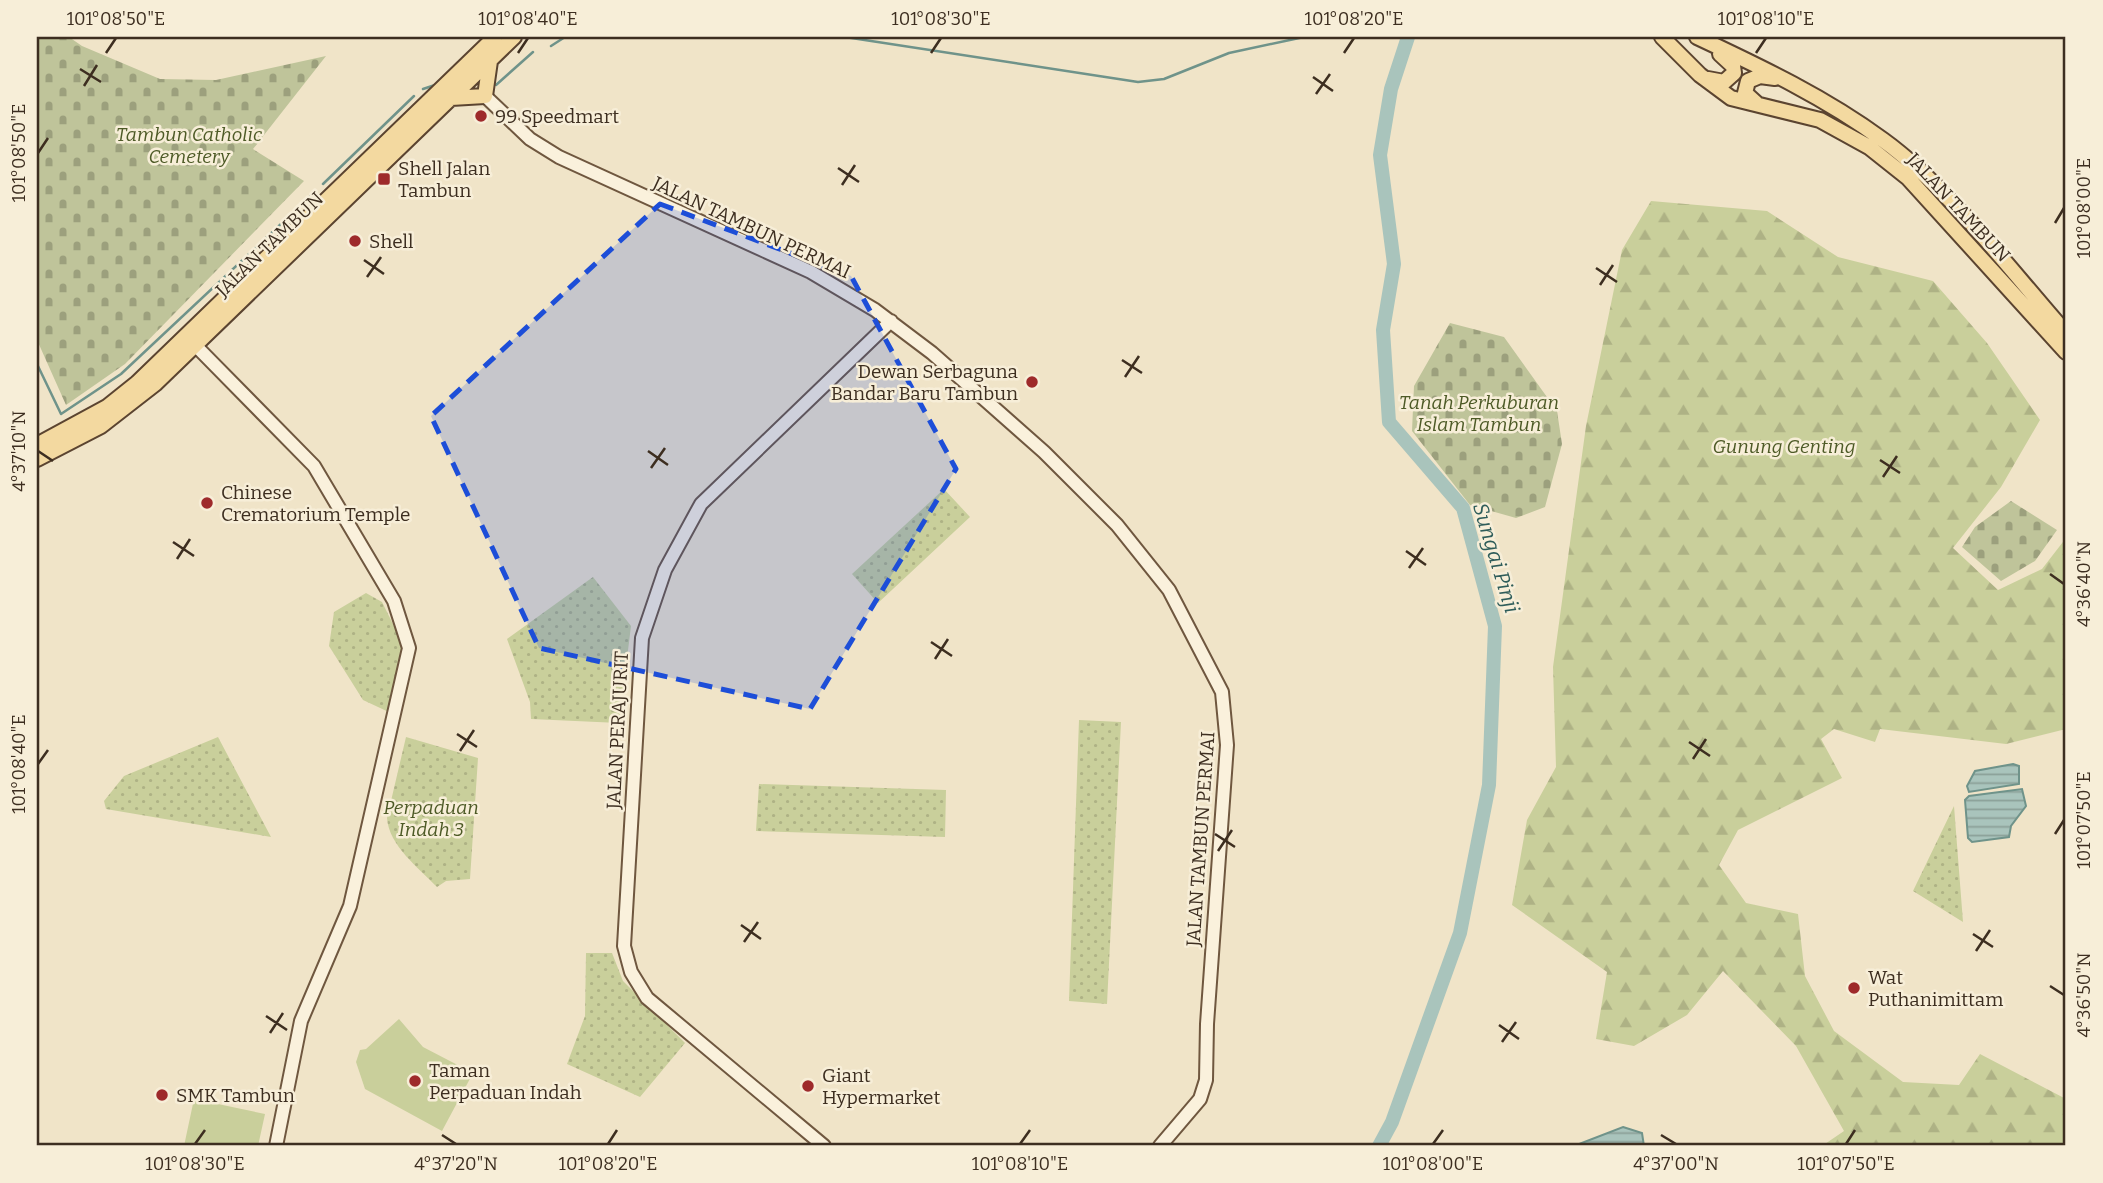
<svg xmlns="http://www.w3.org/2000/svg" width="2103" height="1183" viewBox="0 0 2103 1183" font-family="Bitter,serif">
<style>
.green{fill:#c9cf9b}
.forest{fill:url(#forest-firs)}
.cemetery{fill:url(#cemetery-stones)}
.park{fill:url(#park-dots)}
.water{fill:url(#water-rules);stroke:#6f938a;stroke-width:2}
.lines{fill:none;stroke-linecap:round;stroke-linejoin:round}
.stream{stroke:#6f938a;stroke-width:2.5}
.river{stroke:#a9c4bc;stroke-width:14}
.secondary-casing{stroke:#6f573f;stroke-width:16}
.primary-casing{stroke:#5b4430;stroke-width:18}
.secondary{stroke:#faf1dc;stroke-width:12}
.primary{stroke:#f3d9a0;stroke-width:14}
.marked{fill:#1d4ed8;fill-opacity:0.2;stroke:#1d4ed8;stroke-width:5;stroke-dasharray:14 9;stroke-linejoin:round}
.ticks{fill:none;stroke:#3d2e20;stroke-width:2.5}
.poi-dot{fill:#9e2a2b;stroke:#f7eed8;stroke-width:2.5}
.labels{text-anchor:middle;stroke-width:5;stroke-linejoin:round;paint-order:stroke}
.poi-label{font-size:19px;fill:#3d2e20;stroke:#f7eed8;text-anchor:start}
.park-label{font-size:19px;font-style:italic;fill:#4d5a26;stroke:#f7eed8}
.street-label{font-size:19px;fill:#3d2e20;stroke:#f7eed8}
.water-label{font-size:21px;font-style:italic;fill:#2f5d5a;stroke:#f7eed8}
.neatline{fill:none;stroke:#3d2e20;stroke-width:2.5}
.ticks-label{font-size:18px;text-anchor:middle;fill:#3d2e20}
</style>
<defs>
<pattern id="forest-firs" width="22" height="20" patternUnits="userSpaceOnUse" patternTransform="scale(1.75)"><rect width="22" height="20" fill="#c9cf9b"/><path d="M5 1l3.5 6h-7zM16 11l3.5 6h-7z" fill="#aeb285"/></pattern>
<pattern id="cemetery-stones" width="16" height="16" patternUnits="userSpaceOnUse" patternTransform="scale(1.75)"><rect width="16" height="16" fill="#bfc49a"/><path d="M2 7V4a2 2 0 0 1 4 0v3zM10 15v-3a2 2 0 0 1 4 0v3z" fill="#9ca07d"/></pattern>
<pattern id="park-dots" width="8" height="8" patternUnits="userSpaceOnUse" patternTransform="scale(1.75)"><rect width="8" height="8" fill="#c9cf9b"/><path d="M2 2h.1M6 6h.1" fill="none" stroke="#aeb285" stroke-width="1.8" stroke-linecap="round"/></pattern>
<pattern id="water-rules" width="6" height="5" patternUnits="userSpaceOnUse" patternTransform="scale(1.75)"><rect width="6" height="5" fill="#a9c4bc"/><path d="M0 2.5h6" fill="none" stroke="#8ba098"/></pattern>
</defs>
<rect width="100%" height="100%" fill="#f0e4c8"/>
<path class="green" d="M 399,1019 L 423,1047 L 473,1073 L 442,1131 L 365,1089 L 356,1062 L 360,1050 L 366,1049 Z
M 194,1099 L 265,1114 L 258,1146 L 184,1146 Z"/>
<path class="forest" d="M 1651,201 L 1767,211 L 1838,257 L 1933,281 L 1987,343 L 2040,420 L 2001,487 L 1953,548 L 1998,590 L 2042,569 L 2066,538 L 2066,729 L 2006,744 L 1880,729 L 1875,742 L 1834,729 L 1821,739 L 1842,778 L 1738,830 L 1719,865 L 1746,903 L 1798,914 L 1805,976 L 1834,1031 L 1903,1082 L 1959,1085 L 1980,1054 L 2066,1099 L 2066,1146 L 1822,1146 L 1844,1131 L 1796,1046 L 1723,971 L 1687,1015 L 1634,1046 L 1596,1039 L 1607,972 L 1512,905 L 1527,820 L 1556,767 L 1553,667 L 1586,426 L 1622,250 Z"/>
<path class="cemetery" d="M 37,37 L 69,37 L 82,46 L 160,79 L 216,80 L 326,56 L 253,149 L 304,181 L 125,364 L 66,405 L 37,340 Z
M 1450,323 L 1504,337 L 1557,411 L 1562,444 L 1545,507 L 1516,518 L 1470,505 L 1412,431 L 1414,386 Z
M 2011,501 L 2057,530 L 2035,561 L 2001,581 L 1962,547 L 1975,527 Z"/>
<path class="park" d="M 944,489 L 970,517 L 878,603 L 852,574 Z
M 593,577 L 631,626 L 619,723 L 531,719 L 530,702 L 507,639 Z
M 366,593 L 382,602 L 402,642 L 393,714 L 363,700 L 329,646 L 334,612 Z
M 1079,720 L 1121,722 L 1107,1004 L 1069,1001 Z
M 218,737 L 271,837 L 106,809 L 104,801 L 124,776 Z
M 406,737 L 478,758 L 470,879 L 446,881 L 437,887 C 419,868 389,846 387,818 Z
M 759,784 L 946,790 L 945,837 L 756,831 Z
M 1954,806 L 1963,922 L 1913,891 Z
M 586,953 L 612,953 L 623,981 L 685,1043 L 640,1097 L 567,1064 L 585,1016 Z"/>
<path class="water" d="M 2013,764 L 2019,766 L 2019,784 L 1969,792 L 1967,786 L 1975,771 Z
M 2022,789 L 2026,806 L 2011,826 L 2009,837 L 1972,842 L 1968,838 L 1965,800 L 1969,796 Z
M 1623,1127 L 1642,1133 L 1644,1146 L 1574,1146 Z"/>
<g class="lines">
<path class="stream" d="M 845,37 L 1138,82 L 1164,79 L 1229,53 L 1304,37
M 551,46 L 565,37
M 496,85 L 533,52
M 423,89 L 435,85
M 323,184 L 414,96
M 37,364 L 61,414 L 121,374 L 314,193"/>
<path class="river" d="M 1379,1146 L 1392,1122 L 1460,933 L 1489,785 L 1495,626 L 1463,508 L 1389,422 L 1383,330 L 1394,264 L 1380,155 L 1391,89 L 1408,37"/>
<g class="secondary-casing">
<path id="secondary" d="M 485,96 L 530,139 L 559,157 L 811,272 L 875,310 L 932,353 L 1044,452 L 1117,525 L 1169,590 L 1222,692 L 1227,745 L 1207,1024 L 1206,1080 L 1200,1099 L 1160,1146
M 194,344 L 314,466 L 394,601 L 409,648 L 350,906 L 301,1021 L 276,1146
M 824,1146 L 647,998 L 631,972 L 624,946 L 642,638 L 665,570 L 701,504 L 891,321"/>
</g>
<g class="primary-casing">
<path id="primary" d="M 1662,37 L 1700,75 L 1731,98 L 1820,120 L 1869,147 L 1908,178 L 2066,352
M 1697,37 C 1761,67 1826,98 1883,140 C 1948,187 2012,272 2066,333
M 1708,79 L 1724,82 L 1734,73 L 1733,66 L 1720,54
M 451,98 L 485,96 L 490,61
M 1756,103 L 1745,93 L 1748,81 L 1760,76 L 1775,78
M 37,445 L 107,407 L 137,383 L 495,37
M 37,459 L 101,426 L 155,384 L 514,37"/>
</g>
<use href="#secondary" class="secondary"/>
<use href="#primary" class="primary"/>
</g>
<path class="marked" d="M 660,204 L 851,276 L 956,469 L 810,709 L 539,648 L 431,416 Z"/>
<path class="ticks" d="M 106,53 L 116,38M 518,53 L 528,38M 931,53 L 941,38M 1344,53 L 1354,38M 1756,53 L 1766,38M 80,69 L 101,82M 1313,77 L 1333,91M 84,86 L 97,65M 1316,94 L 1330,74M 38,153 L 48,138M 838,168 L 859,182M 842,185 L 855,165M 2055,223 L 2064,208M 364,260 L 384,274M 1596,268 L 1617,282M 367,277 L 381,257M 1600,285 L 1613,265M 1122,360 L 1142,373M 1125,377 L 1139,356M 38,451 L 53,461M 648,451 L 668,465M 1880,460 L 1900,473M 651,468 L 665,448M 1883,477 L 1897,456M 173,542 L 194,556M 1406,551 L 1426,565M 177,559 L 190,539M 1409,568 L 1423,548M 2050,574 L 2064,584M 931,642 L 952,656M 935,659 L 948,639M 457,734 L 477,747M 1689,742 L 1710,756M 460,751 L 474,730M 1693,759 L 1706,739M 38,764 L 48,750M 1215,834 L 1235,847M 2055,834 L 2064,820M 1218,851 L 1232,830M 741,925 L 761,939M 1973,934 L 1993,947M 744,942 L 758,922M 1976,951 L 1990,930M 2050,986 L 2064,995M 266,1016 L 287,1030M 1499,1025 L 1519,1039M 270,1033 L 283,1013M 1502,1042 L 1516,1022M 442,1135 L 456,1144M 1661,1135 L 1676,1144M 195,1144 L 205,1130M 608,1144 L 617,1130M 1020,1144 L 1030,1130M 1433,1144 L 1443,1130M 1846,1144 L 1855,1130"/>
<g class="poi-dot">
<circle cx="481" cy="116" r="7"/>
<rect x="377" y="172" width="14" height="14" rx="3.5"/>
<circle cx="355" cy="241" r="7"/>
<circle cx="1032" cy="382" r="7"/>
<circle cx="207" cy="503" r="7"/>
<circle cx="1854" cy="988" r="7"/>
<circle cx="415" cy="1081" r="7"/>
<circle cx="808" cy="1086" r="7"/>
<circle cx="162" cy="1095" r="7"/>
</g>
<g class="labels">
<g class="poi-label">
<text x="495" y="123">99 Speedmart</text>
<text x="398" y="175">Shell Jalan<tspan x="398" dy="22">Tambun</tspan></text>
<text x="369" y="248">Shell</text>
<text x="1018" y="378" text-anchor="end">Dewan Serbaguna<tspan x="1018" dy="22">Bandar Baru Tambun</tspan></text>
<text x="221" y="499">Chinese<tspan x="221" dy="22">Crematorium Temple</tspan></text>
<text x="1868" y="984">Wat<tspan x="1868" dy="22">Puthanimittam</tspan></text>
<text x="429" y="1077">Taman<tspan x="429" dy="22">Perpaduan Indah</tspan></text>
<text x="822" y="1082">Giant<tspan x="822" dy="22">Hypermarket</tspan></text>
<text x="176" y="1102">SMK Tambun</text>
</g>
<g class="park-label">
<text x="189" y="141">Tambun Catholic<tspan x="189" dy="22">Cemetery</tspan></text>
<text x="1479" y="409">Tanah Perkuburan<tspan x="1479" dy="22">Islam Tambun</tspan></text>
<text x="1784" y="453">Gunung Genting</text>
<text x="431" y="814">Perpaduan<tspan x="431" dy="22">Indah 3</tspan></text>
</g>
<g class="street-label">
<text transform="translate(1959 207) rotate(47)" y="7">JALAN TAMBUN</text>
<text transform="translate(752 227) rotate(25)" y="7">JALAN TAMBUN PERMAI</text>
<text transform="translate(269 244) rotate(-44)" y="7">JALAN TAMBUN</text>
<text transform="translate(617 730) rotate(-87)" y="7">JALAN PERAJURIT</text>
<text transform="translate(1200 839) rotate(-86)" y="7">JALAN TAMBUN PERMAI</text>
</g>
<g class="water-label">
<text transform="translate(1496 558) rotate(73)" y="7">Sungai Pinji</text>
</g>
</g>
<rect width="2103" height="1183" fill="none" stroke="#f7eed8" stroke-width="77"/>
<rect x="38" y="38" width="2026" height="1106" class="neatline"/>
<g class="ticks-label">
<text x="116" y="25">101°08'50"E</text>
<text x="528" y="25">101°08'40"E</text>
<text x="941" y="25">101°08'30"E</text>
<text x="1354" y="25">101°08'20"E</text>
<text x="1766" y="25">101°08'10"E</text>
<text transform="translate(19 153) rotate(-90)" y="6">101°08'50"E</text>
<text transform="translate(2084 208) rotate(-90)" y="6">101°08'00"E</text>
<text transform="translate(19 451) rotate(-90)" y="6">4°37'10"N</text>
<text transform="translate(2084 584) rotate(-90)" y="6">4°36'40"N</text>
<text transform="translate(19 764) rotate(-90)" y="6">101°08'40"E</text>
<text transform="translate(2084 820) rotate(-90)" y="6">101°07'50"E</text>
<text transform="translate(2084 995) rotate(-90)" y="6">4°36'50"N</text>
<text x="195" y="1170">101°08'30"E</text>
<text x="456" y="1170">4°37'20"N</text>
<text x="608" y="1170">101°08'20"E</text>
<text x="1020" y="1170">101°08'10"E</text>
<text x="1433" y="1170">101°08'00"E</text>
<text x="1676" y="1170">4°37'00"N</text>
<text x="1846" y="1170">101°07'50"E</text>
</g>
</svg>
